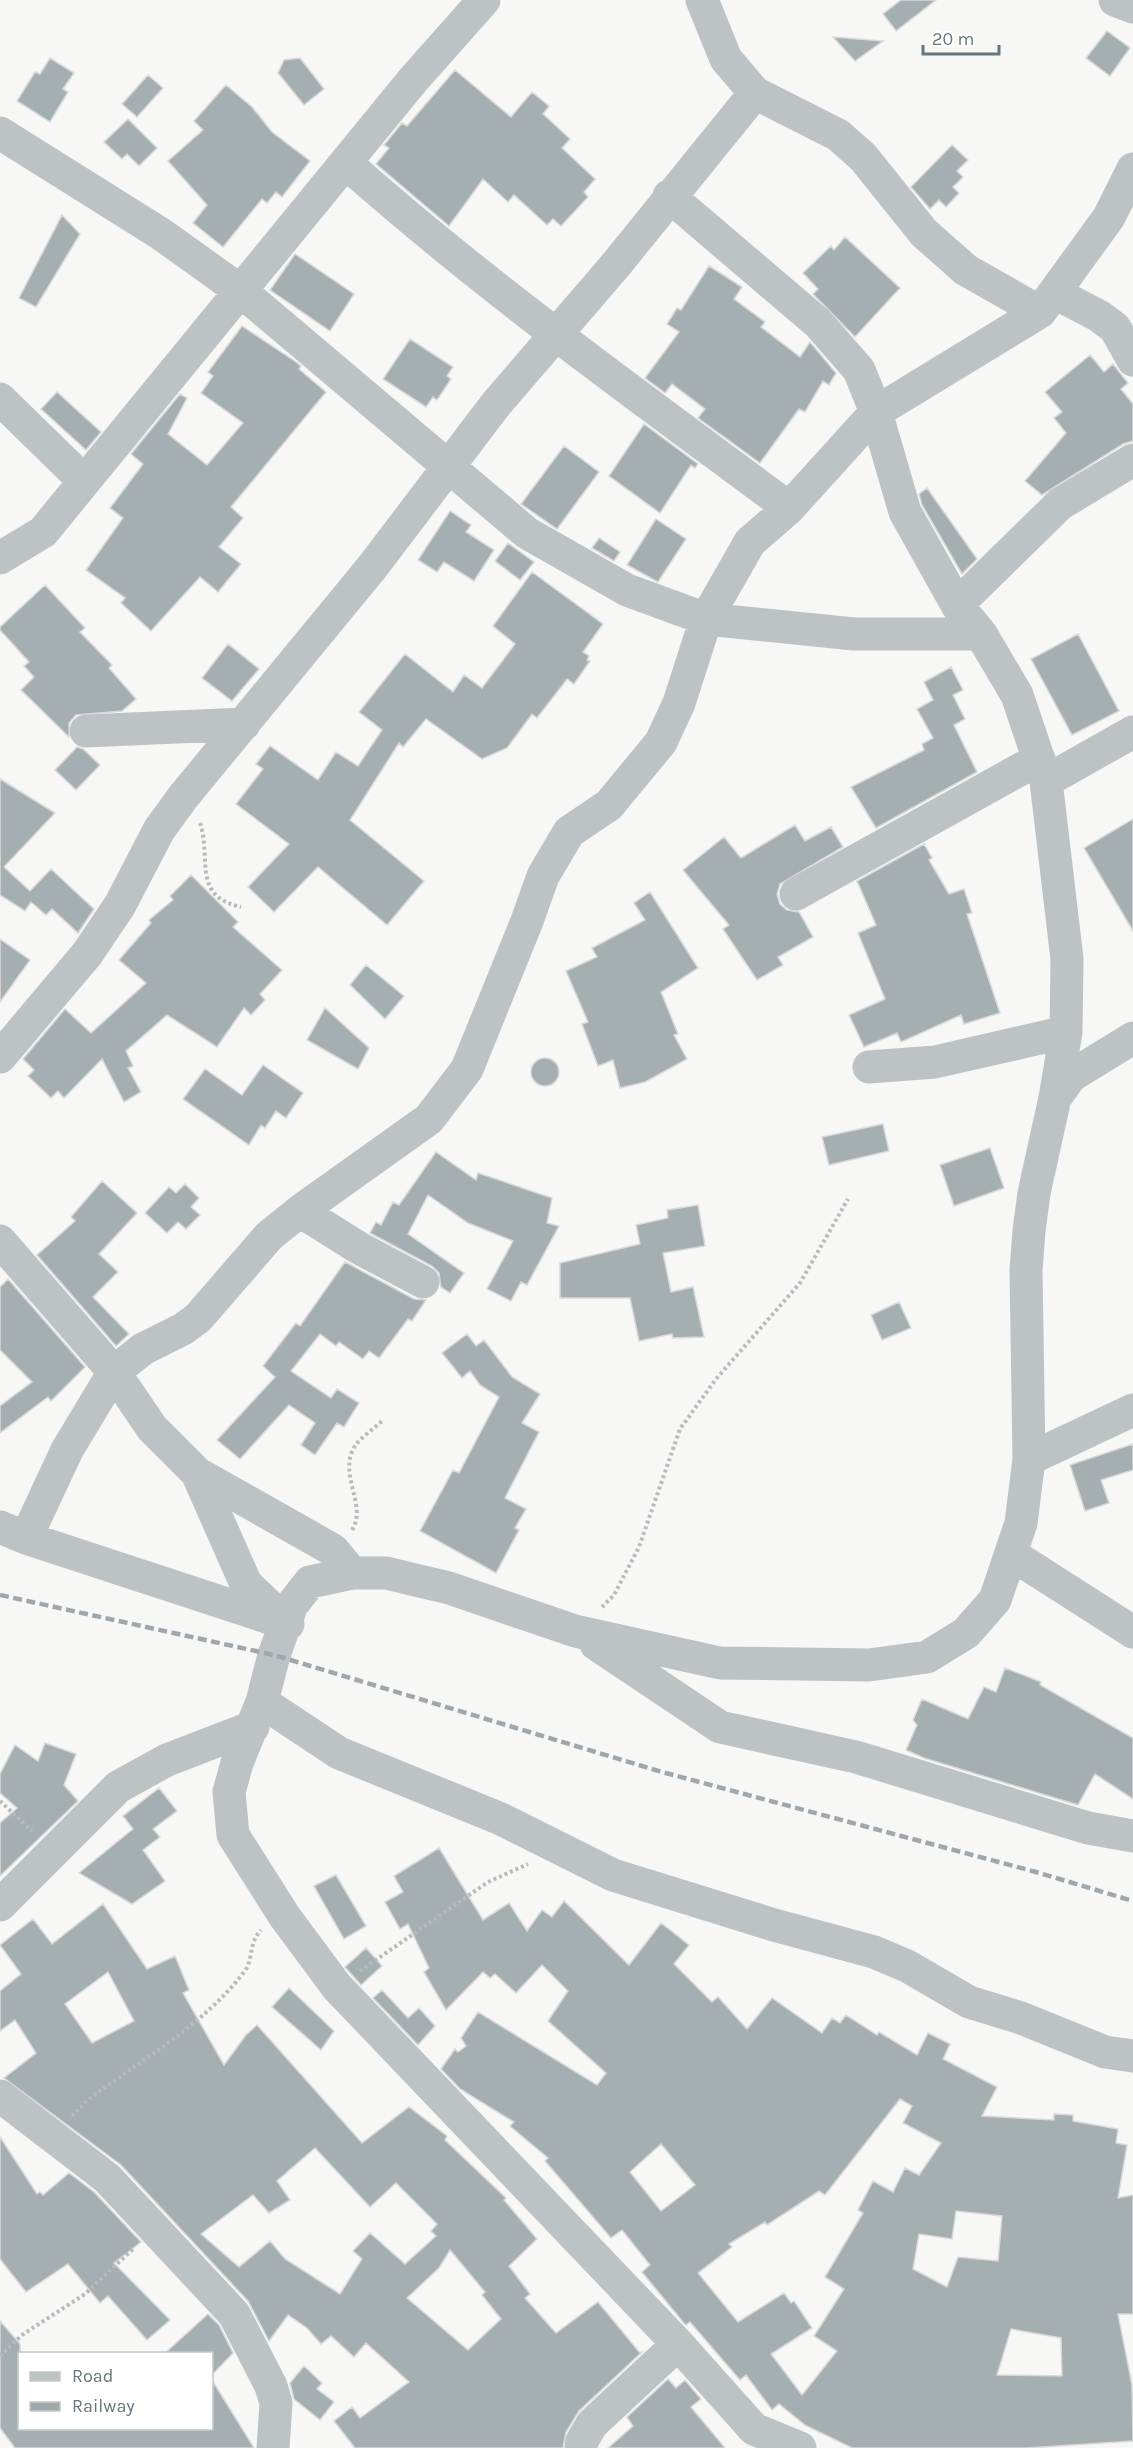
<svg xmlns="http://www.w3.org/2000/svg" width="1133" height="2448" viewBox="0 0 1133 2448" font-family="Karla,sans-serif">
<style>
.building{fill:#a5aeb1;stroke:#d9d9d7;stroke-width:1.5;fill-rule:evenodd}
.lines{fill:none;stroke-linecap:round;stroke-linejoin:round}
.path{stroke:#b7bbbc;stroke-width:4;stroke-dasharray:3 3;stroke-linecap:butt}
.minor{stroke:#bdc2c4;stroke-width:33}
.rail{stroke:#9fa7aa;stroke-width:4.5;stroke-dasharray:9 4.5;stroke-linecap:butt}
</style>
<rect width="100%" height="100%" fill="#f7f7f5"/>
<path class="building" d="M 901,0 L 936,0 L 896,31 L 883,14 Z
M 1107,31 L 1130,48 L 1110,76 L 1086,58 Z
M 833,37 L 883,41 L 855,61 Z
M 50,58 L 74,73 L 63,89 L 68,92 L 50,122 L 17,101 L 35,72 L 40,74 Z
M 300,58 L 324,89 L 304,105 L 278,73 L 284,60 Z
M 455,70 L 511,117 L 532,92 L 549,106 L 543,114 L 570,139 L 562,148 L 595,179 L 584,192 L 588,197 L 561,226 L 553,219 L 547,225 L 514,195 L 508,202 L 483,179 L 449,226 L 376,164 L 389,148 L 384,145 L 402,123 L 407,126 Z
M 148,75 L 163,88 L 137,117 L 122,104 Z
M 226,85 L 252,107 L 272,132 L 310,161 L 282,197 L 276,192 L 267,203 L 262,199 L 223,247 L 193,223 L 207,205 L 168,161 L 203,130 L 194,121 Z
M 128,119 L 157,148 L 139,166 L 127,154 L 122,159 L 104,142 Z
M 952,145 L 968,160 L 957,171 L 963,177 L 953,187 L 959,193 L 946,207 L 939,200 L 930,209 L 911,187 Z
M 62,215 L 80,234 L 36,307 L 19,298 Z
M 845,237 L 900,288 L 855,337 L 813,294 L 818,289 L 803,273 L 831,246 L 834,250 Z
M 295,254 L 354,294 L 330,331 L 270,290 Z
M 709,266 L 742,287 L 734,299 L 765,322 L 761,327 L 800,357 L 810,342 L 836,373 L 829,385 L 823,381 L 805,412 L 799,409 L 760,463 L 698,418 L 705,409 L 672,384 L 665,393 L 645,378 L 679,332 L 667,324 L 677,308 L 681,310 Z
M 242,326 L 296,362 L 301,366 L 299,369 L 326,392 L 231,507 L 243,518 L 219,547 L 241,564 L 218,592 L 200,577 L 151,631 L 121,603 L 125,598 L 86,570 L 123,518 L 110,508 L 143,464 L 131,454 L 180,394 L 187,398 L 168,434 L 207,465 L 243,423 L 201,393 L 213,376 L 208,372 Z
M 410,339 L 453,367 L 447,376 L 451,379 L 437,400 L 433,397 L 426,407 L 383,379 Z
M 1090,355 L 1104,372 L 1113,364 L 1128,383 L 1121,389 L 1133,404 L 1133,441 L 1123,444 L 1042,495 L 1025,481 L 1066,433 L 1054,418 L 1062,412 L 1045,392 Z
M 57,392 L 101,432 L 86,450 L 41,409 Z
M 644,424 L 698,464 L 695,468 L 691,465 L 660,513 L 609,476 Z
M 564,446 L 599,472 L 557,529 L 521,504 Z
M 927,488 L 977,559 L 962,574 L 922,505 L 919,494 Z
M 450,511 L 471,525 L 466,532 L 494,550 L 474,581 L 444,562 L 437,572 L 418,560 Z
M 656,519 L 686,539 L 658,582 L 627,565 Z
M 599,538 L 620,552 L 614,561 L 592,548 Z
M 508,543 L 534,562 L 520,580 L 495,561 Z
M 532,572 L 603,624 L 583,652 L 589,656 L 587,660 L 590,661 L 574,684 L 567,679 L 537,718 L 532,714 L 507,748 L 482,759 L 426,719 L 403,747 L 399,743 L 350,820 L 424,881 L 387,925 L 318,867 L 274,912 L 248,887 L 289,844 L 236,804 L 263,769 L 256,764 L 270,746 L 318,780 L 336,752 L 358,766 L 382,730 L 359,712 L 405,654 L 453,692 L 464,675 L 482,688 L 515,644 L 493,626 Z
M 45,585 L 85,628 L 80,632 L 112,665 L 109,668 L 136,699 L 122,711 L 76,715 L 69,723 L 69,737 L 21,690 L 34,677 L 24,666 L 29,662 L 0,630 L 0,627 Z
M 1078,634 L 1119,711 L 1072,735 L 1031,659 Z
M 228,644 L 259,669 L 232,701 L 202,678 Z
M 951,667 L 963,690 L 953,695 L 965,719 L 954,725 L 977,772 L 876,828 L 851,787 L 924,750 L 922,744 L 933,738 L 917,709 L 933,700 L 924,682 Z
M 77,747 L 83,749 L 100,765 L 76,790 L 55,770 Z
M 0,779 L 55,813 L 4,867 L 30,891 L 51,869 L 94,909 L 78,933 L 52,909 L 46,915 L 31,902 L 25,911 L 0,895 Z
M 1133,819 L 1133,931 L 1084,848 Z
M 795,825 L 805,841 L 831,827 L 843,847 L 780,884 L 777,894 L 780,904 L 787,910 L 799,912 L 813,937 L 778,957 L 783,965 L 757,980 L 723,929 L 729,925 L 683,870 L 724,837 L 741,858 Z
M 924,844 L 932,858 L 929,860 L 949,894 L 964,889 L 972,913 L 967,914 L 1000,1013 L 964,1024 L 961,1015 L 901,1042 L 897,1033 L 864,1047 L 849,1015 L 885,999 L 858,933 L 876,925 L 857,881 Z
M 191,875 L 238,922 L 233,927 L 282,970 L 260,994 L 265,1000 L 251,1015 L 244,1008 L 217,1047 L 167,1015 L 126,1051 L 133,1066 L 128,1068 L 141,1092 L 124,1102 L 102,1059 L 64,1098 L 58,1091 L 51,1098 L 28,1076 L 34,1070 L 23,1059 L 65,1009 L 91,1033 L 146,983 L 119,960 L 151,923 L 149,920 L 173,900 L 170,896 Z
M 650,892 L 698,968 L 661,992 L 678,1034 L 674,1035 L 687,1059 L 645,1082 L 620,1088 L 613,1060 L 598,1066 L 582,1024 L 588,1022 L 566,971 L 597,957 L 592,948 L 645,920 L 634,903 Z
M 0,939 L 30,960 L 0,1002 Z
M 366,965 L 404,996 L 385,1019 L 350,985 Z
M 325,1008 L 369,1048 L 358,1069 L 307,1040 Z
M531 1072a14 14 0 1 1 28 0a14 14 0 1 1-28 0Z
M 263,1065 L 303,1093 L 286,1118 L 276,1111 L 265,1128 L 261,1125 L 249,1145 L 183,1099 L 205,1069 L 242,1095 Z
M 883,1124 L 889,1151 L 829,1165 L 822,1137 Z
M 990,1148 L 1004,1188 L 954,1206 L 940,1165 Z
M 436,1152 L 476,1180 L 478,1173 L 552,1198 L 547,1223 L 559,1226 L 527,1285 L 521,1282 L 511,1301 L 487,1289 L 513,1241 L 468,1223 L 428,1195 L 408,1234 L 464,1273 L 450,1293 L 441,1287 L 439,1273 L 432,1266 L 370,1233 L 376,1222 L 381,1225 L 393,1202 L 399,1205 Z
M 102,1181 L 137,1213 L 99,1254 L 118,1272 L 93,1297 L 129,1334 L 116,1346 L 37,1255 L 75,1221 L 71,1217 Z
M 185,1184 L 199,1198 L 191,1207 L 200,1215 L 186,1229 L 178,1222 L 167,1233 L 145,1213 L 169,1187 L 176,1193 Z
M 698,1205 L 705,1246 L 663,1253 L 671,1292 L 693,1287 L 704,1337 L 673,1338 L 672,1334 L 639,1341 L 630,1298 L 560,1298 L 560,1263 L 640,1244 L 636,1225 L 668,1218 L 667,1210 Z
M 345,1262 L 414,1299 L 426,1300 L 412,1321 L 408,1319 L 379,1358 L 369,1351 L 363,1359 L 339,1342 L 336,1346 L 320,1334 L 291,1371 L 331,1398 L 337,1389 L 359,1403 L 344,1427 L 337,1423 L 315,1455 L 301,1445 L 315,1423 L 289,1405 L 240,1459 L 217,1440 L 275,1377 L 263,1366 L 296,1323 L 300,1326 Z
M 8,1279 L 85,1367 L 51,1401 L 48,1397 L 0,1433 L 0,1406 L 32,1382 L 0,1350 L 0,1287 Z
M 899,1302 L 911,1328 L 882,1340 L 871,1315 Z
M 467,1334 L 476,1346 L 484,1340 L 512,1377 L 540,1394 L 522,1423 L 539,1432 L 505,1498 L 526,1509 L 515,1528 L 519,1530 L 496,1573 L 420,1531 L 453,1470 L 459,1473 L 499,1397 L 480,1385 L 470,1371 L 462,1378 L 442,1353 Z
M 1133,1444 L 1133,1470 L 1101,1480 L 1109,1503 L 1085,1511 L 1070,1465 Z
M 1005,1668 L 1041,1682 L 1040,1685 L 1133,1738 L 1133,1799 L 1095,1774 L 1078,1805 L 924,1758 L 906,1750 L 917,1725 L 913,1720 L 922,1699 L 968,1719 L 984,1687 L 996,1692 Z
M 45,1743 L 76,1754 L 64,1785 L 78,1801 L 0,1876 L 0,1823 L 17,1808 L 0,1793 L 0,1774 L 15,1745 L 38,1761 Z
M 159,1788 L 177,1811 L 153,1829 L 160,1837 L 143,1850 L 165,1881 L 132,1904 L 79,1873 L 133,1829 L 123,1816 Z
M 439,1848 L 483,1920 L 509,1903 L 527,1931 L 542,1910 L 552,1917 L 564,1901 L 629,1965 L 661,1923 L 689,1945 L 674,1964 L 712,2002 L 718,1997 L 747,2029 L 772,1998 L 822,2033 L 832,2018 L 840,2023 L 846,2015 L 877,2035 L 879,2032 L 917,2055 L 928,2033 L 950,2044 L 943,2059 L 997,2087 L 982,2116 L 1054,2120 L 1054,2114 L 1073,2115 L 1073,2121 L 1118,2129 L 1116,2143 L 1127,2145 L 1118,2198 L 1133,2195 L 1133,2314 L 1118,2314 L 1132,2385 L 1133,2441 L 1026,2448 L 852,2448 L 805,2425 L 779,2404 L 772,2410 L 746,2375 L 740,2380 L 690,2322 L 686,2325 L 683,2322 L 642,2272 L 650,2265 L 622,2230 L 611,2238 L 545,2161 L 548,2158 L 510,2126 L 514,2122 L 460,2089 L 441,2069 L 455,2049 L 458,2052 L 466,2046 L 461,2038 L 478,2012 L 597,2085 L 606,2073 L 548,2021 L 568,1991 L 542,1965 L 516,1993 L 495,1974 L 490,1978 L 483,1972 L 446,2010 L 424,1972 L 429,1968 L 408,1924 L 400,1929 L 385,1902 L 403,1892 L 394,1876 ZM 900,2099 L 912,2106 L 903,2123 L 941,2143 L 919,2175 L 905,2168 L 893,2192 L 873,2181 L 858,2210 L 863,2213 L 825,2277 L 844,2289 L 814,2336 L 837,2351 L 802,2395 L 771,2354 L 812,2328 L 794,2301 L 791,2303 L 784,2293 L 738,2322 L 698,2273 L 732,2247 L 729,2244 L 765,2222 L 767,2225 L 819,2191 L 825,2195 ZM 661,2144 L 695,2185 L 661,2211 L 630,2172 ZM 956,2211 L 1002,2216 L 998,2261 L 958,2257 L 947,2287 L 913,2269 L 919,2234 L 952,2239 ZM 1011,2329 L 1061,2338 L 1062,2376 L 997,2375 Z
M 336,1875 L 366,1926 L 344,1939 L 314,1886 Z
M 103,1904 L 147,1969 L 175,1956 L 189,1990 L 183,1993 L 224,2065 L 246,2035 L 257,2025 L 362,2143 L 409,2107 L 447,2136 L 445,2140 L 506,2198 L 504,2200 L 537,2239 L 509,2266 L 530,2294 L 525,2298 L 556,2333 L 598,2302 L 640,2353 L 643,2351 L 579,2411 L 566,2432 L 563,2448 L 355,2448 L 334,2421 L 352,2407 L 360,2418 L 409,2382 L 366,2343 L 354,2357 L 331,2336 L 321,2344 L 307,2328 L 288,2315 L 269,2341 L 248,2301 L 121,2165 L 4,2078 L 36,2053 L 15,2020 L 0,2031 L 0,1991 L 21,1974 L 0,1945 L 33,1919 L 52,1944 ZM 108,1972 L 134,2021 L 92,2043 L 65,2004 ZM 315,2148 L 370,2207 L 396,2183 L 437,2224 L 431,2231 L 436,2236 L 405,2264 L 370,2233 L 353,2251 L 362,2259 L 340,2294 L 285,2259 L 270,2241 L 239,2267 L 201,2234 L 253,2195 L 269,2213 L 290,2200 L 277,2181 ZM 450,2250 L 485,2292 L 482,2295 L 501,2319 L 468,2350 L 407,2298 L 439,2268 Z
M 366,1948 L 382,1966 L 361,1985 L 345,1967 Z
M 289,1988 L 334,2031 L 321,2050 L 272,2007 Z
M 382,1990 L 408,2018 L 419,2008 L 435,2026 L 418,2045 L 373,1998 Z
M 0,2137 L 37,2194 L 40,2192 L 43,2195 L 69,2173 L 94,2192 L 141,2242 L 114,2263 L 170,2320 L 147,2340 L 108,2296 L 100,2303 L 68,2264 L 26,2292 L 0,2259 Z
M 208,2314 L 219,2325 L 233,2353 L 212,2375 L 212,2354 L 164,2354 Z
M 0,2321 L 20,2344 L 20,2428 L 212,2428 L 212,2380 L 254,2448 L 15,2448 L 0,2428 Z
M 304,2366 L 322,2383 L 317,2389 L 334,2402 L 320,2420 L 294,2399 L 290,2383 Z
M 668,2379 L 676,2388 L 685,2380 L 701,2399 L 691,2407 L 725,2448 L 608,2448 L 633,2426 L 627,2417 Z"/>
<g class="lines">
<path class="path" d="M 200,823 C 212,858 191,896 241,907
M 352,1530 C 368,1505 337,1474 355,1446 C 361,1437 375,1428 383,1420
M 602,1607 L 614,1595 L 639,1547 L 680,1429 L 716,1379 L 800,1283 L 848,1199
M 0,1801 L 32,1831
M 360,1971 L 488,1882 L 528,1864
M 72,2116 L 89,2099 C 141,2060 204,2025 244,1972 C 254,1959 248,1944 261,1930
M 0,2356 L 22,2335 L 85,2294 L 134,2248"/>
<path class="minor" d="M 702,0 L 726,59 L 755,93 L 838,135 L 863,157 L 924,233 L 966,270 L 1040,312
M 1115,0 L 1133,7
M 0,133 L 161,234 L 242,292 L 527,533 L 627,590 L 706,619 L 854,634 L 981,634
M 346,163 C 487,288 637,395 789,508
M 669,196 L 818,323 L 859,370 L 876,412 L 905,512 L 957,605 L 981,634 L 1017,695 L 1046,781 L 1067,959 L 1066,1032 L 1055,1098
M 1055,293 L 1099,316 L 1115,328 L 1133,360
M 0,399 L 83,480
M 0,558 L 43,532 L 413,80 L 484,0
M 957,605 L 1060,504 L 1133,460
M 86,731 L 244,724
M 1046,781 L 1133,732
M 796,894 L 1039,759
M 0,1057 L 87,954 L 120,905 L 159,830 L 183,797 L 373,566 L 496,404 L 614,267 L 755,93
M 869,1067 L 935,1062 L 1066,1032
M 300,1211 L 359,1248 L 423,1282
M 0,1241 L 114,1372 L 152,1428 L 197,1473 L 333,1550 L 352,1573
M 1029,1459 L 1133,1410
M 197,1473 L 246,1584 L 282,1618
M 0,1527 L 26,1538 L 288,1624
M 26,1538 L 67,1450 L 114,1372 L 143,1349 L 183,1329 L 198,1318 L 269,1236 L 300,1211 L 429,1119 L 467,1069 L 527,921 L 543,876 L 569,832 L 609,805 L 661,742 L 679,703 L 706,619 L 750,542 L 789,508 L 876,412 L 1040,312 L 1109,217 L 1133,169
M 1011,1554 L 1133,1632
M 596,1644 L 720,1727 L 856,1757 L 1088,1828 L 1133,1836
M 262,1702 L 339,1753 L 501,1819 L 613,1875 L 774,1925 L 874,1952 L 907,1966 L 969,2002 L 1021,2018 L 1105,2052 L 1133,2056
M 0,1905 L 118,1787 L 167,1760 L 253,1727
M 0,2096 L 107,2178 L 234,2314 L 271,2386 L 276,2403 L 273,2448
M 581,2448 L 582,2441 L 592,2424 L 678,2344
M 800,2448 L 754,2429 L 678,2344 L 337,1987 L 285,1917 L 233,1835 L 229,1792 L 237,1763 L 262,1702 L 274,1655 L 292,1605 L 310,1582 L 352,1573 L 386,1573 L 449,1588 L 575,1631 L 720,1663 L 869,1665 L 927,1657 L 966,1633 L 995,1600 L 1021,1523 L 1029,1459 L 1026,1270 L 1029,1231 L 1034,1193 L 1055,1098 L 1071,1076 L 1133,1038"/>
<path class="rail" d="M 0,1595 L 274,1655 L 662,1772 L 1036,1872 L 1133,1901"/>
</g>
<rect x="18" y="2352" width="195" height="78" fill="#ffffff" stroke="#c2c8cb" stroke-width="1.5"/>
<rect x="30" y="2372" width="30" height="9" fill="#bdc2c4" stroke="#c2c8cb" stroke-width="1.5"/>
<text x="72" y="2382" font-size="18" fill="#66767c">Road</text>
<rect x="30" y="2402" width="30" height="9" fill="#9fa7aa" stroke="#c2c8cb" stroke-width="1.5"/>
<text x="72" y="2412" font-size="18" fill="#66767c">Railway</text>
<path d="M923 45v9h76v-9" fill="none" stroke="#66767c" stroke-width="3"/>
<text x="932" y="45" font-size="18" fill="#66767c" stroke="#ffffff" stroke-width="4.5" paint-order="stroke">20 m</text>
</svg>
